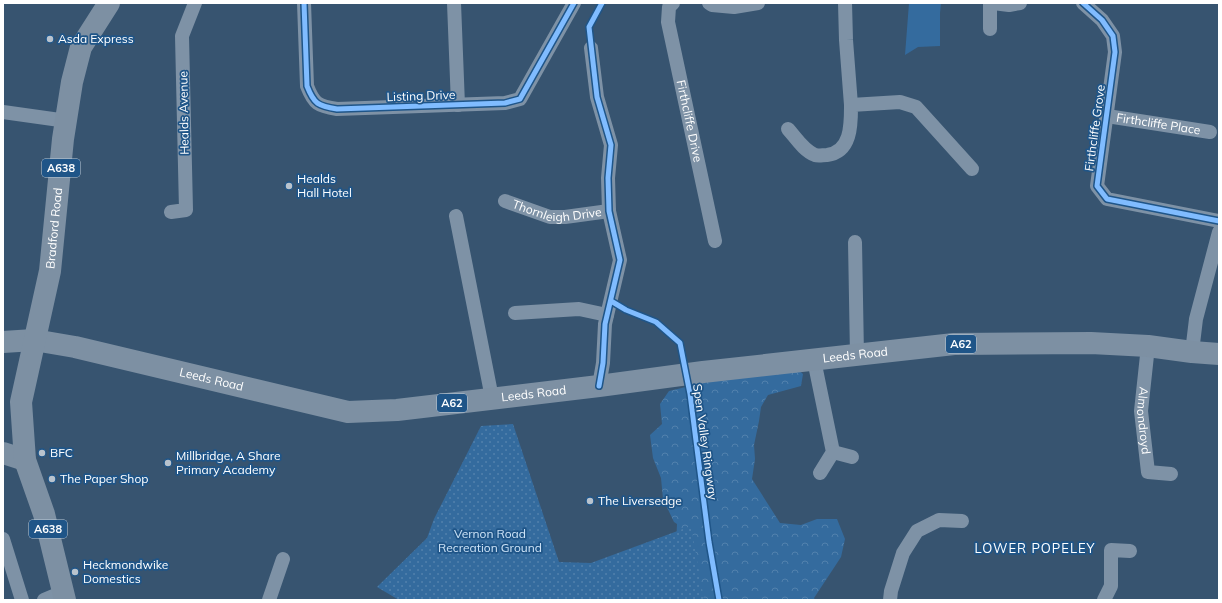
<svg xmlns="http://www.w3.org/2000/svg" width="1222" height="603" viewBox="0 0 1222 603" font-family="Mulish,sans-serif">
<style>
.grass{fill:#346b9e}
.forest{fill:url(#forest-crowns)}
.park{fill:url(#park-dots)}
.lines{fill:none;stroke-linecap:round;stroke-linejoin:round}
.street{stroke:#7e92a6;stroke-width:14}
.primary{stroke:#7d90a3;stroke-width:22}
.cycleway-casing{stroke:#1f5588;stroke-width:8}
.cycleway{stroke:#80bcff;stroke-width:5}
.poi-dot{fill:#b9c3cd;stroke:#1f5588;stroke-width:1.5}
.labels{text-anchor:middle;stroke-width:3.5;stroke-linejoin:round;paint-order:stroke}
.shield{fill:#1f5588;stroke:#bcccdb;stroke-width:1}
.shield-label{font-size:11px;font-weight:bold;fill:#fff}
.poi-label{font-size:12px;fill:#fff;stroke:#1f5588;text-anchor:start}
.street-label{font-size:12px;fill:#fff;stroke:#1f5588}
.park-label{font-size:12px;fill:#cee4f8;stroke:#1f5588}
.neighbourhood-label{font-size:13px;letter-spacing:1px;fill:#fff;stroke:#1f5588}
</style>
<defs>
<pattern id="forest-crowns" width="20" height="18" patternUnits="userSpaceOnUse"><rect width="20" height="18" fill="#346b9e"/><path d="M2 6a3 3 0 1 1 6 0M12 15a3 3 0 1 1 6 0" fill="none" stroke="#5281ad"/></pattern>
<pattern id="park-dots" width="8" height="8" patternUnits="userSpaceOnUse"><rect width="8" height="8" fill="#346b9e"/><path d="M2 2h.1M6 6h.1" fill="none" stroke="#5281ad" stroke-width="1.8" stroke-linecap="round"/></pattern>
</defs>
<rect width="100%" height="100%" fill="#375470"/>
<path class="grass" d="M 909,3 L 941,3 L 940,13 L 940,46 L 918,47 L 905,55 Z"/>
<path class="forest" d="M 795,367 L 803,374 L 801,386 L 768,395 L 761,407 L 759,421 L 754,445 L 755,459 L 752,479 L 780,523 L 801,525 L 817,519 L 837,519 L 845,539 L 841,557 L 814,598 L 815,600 L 629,600 L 676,545 L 677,524 L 674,522 L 663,499 L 661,478 L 653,458 L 650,435 L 662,424 L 660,404 L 669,391 L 740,374 Z"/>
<path class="park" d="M 513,424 L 559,562 L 591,563 L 691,526 L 704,600 L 399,600 L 377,587 L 427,538 L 434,519 L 481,426 Z"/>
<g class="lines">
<g class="street">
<path d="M 304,3 L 307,86 C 314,104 318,106 337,109 L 505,103 L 520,99 L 574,3"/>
<path d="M 454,3 L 458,105"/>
<path id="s1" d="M 673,3 L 669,7 L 668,22 L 715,241"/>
<path d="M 709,3 L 712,5 L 734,7 L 758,3"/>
<path d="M 845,3 L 846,40 L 851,105"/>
<path d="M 993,3 L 1009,5 L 1020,3"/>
<path d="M 1083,3 L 1102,20 L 1113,36 L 1115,52 L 1097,186 L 1107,199 L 1219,221"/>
<path d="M 990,29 L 990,3"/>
<path d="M 591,48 L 597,97 L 611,145 L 608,178 L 609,211 L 620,260 L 605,324 L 603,363 L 599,386"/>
<path d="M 3,112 L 67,121"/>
<path id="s2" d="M 1107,116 L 1210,132"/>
<path d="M 788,129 C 796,138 804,151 815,155 C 818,156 823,155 827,155 C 852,152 851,123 851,105 L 900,102 L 916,107 L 972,169"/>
<path id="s3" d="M 505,201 L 550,217 L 565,217 L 609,211"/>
<path d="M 171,212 L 186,210 L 182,36 L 195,3"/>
<path d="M 456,216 L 492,398"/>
<path d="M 855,242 L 857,355"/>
<path d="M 515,313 L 579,309 L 607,315"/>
<path id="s4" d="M 1148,346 L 1141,411 L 1148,472 L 1171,474"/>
<path d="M 1192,352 L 1196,319 L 1219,232"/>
<path d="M 814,360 L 833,452 L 820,473"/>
<path d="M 833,452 L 852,457"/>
<path d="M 3,539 L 22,600"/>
<path d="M 44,600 L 63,592"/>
<path d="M 269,600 L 283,559"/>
<path d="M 890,600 L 891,591 L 903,553 L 917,531 L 939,520 L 962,521"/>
<path d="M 1104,600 L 1111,586 L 1111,550 L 1130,551"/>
</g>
<g class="primary">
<path id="s5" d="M 3,342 L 34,340 L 75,347 L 348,412 L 397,410 L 599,386 L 703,372 L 954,344 L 1091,343 L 1148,346 L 1192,352 L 1219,354"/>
<path d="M 3,453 L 25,460"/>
<path id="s6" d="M 65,600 L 44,514 L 25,460 L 21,402 L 50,271 L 63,139 L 72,82 L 81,47 L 109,3"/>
</g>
<g class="cycleway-casing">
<path id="cycleway" d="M 304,3 L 307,86 C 314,104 318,106 337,109 L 505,103 L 520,99 L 574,3
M 1083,3 L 1102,20 L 1113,36 L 1115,52 L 1097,186 L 1107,199 L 1219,221
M 611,301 L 626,310 L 656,322 L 680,343 L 690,394 L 709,542 L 719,600
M 599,386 L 603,363 L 605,324 L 620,260 L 609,211 L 608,178 L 611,145 L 597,97 L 589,27 L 602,3"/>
</g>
<use href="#cycleway" class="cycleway"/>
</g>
<g class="poi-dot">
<circle cx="50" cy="39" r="4"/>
<circle cx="289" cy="186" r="4"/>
<circle cx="42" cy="453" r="4"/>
<circle cx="168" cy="463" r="4"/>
<circle cx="52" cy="479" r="4"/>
<circle cx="590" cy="501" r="4"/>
<circle cx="75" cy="572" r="4"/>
</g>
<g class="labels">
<g class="shield">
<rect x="42" y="159" width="38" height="18" rx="3"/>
<rect x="946" y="335" width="30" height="18" rx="3"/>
<rect x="437" y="394" width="30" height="18" rx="3"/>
<rect x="29" y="520" width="38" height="18" rx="3"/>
</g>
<g class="shield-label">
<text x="61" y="172">A638</text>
<text x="961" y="348">A62</text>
<text x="452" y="407">A62</text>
<text x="48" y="533">A638</text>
</g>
<g class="poi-label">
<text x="58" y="43">Asda Express</text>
<text x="297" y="183">Healds<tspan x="297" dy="14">Hall Hotel</tspan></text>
<text x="50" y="457">BFC</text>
<text x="176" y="460">Millbridge, A Share<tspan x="176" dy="14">Primary Academy</tspan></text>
<text x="60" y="483">The Paper Shop</text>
<text x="598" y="505">The Liversedge</text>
<text x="83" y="569">Heckmondwike<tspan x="83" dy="14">Domestics</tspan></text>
</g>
<g class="street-label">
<text transform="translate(421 96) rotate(-2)" y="4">Listing Drive</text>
<text transform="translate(184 113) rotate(-91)" y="4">Healds Avenue</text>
<text dy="4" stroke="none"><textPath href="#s1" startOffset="122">Firthcliffe Drive</textPath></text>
<text dy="4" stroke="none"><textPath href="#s2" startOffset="52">Firthcliffe Place</textPath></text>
<text transform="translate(1095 128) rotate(-82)" y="4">Firthcliffe Grove</text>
<text dy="4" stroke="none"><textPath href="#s3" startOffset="54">Thornleigh Drive</textPath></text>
<text dy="4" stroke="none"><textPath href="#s6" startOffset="381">Bradford Road</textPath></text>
<text dy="4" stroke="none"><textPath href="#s5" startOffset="864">Leeds Road</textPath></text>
<text dy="4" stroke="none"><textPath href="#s5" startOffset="213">Leeds Road</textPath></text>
<text dy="4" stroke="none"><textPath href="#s5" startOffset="540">Leeds Road</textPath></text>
<text dy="4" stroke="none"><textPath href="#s4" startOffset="75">Almondroyd</textPath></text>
<text transform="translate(705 442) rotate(82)" y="4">Spen Valley Ringway</text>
</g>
<g class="park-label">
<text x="490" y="538">Vernon Road<tspan x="490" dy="14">Recreation Ground</tspan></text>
</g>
<g class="neighbourhood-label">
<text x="1035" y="553">LOWER POPELEY</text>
</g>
</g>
<rect width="1222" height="603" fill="none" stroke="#ffffff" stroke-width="8"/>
</svg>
